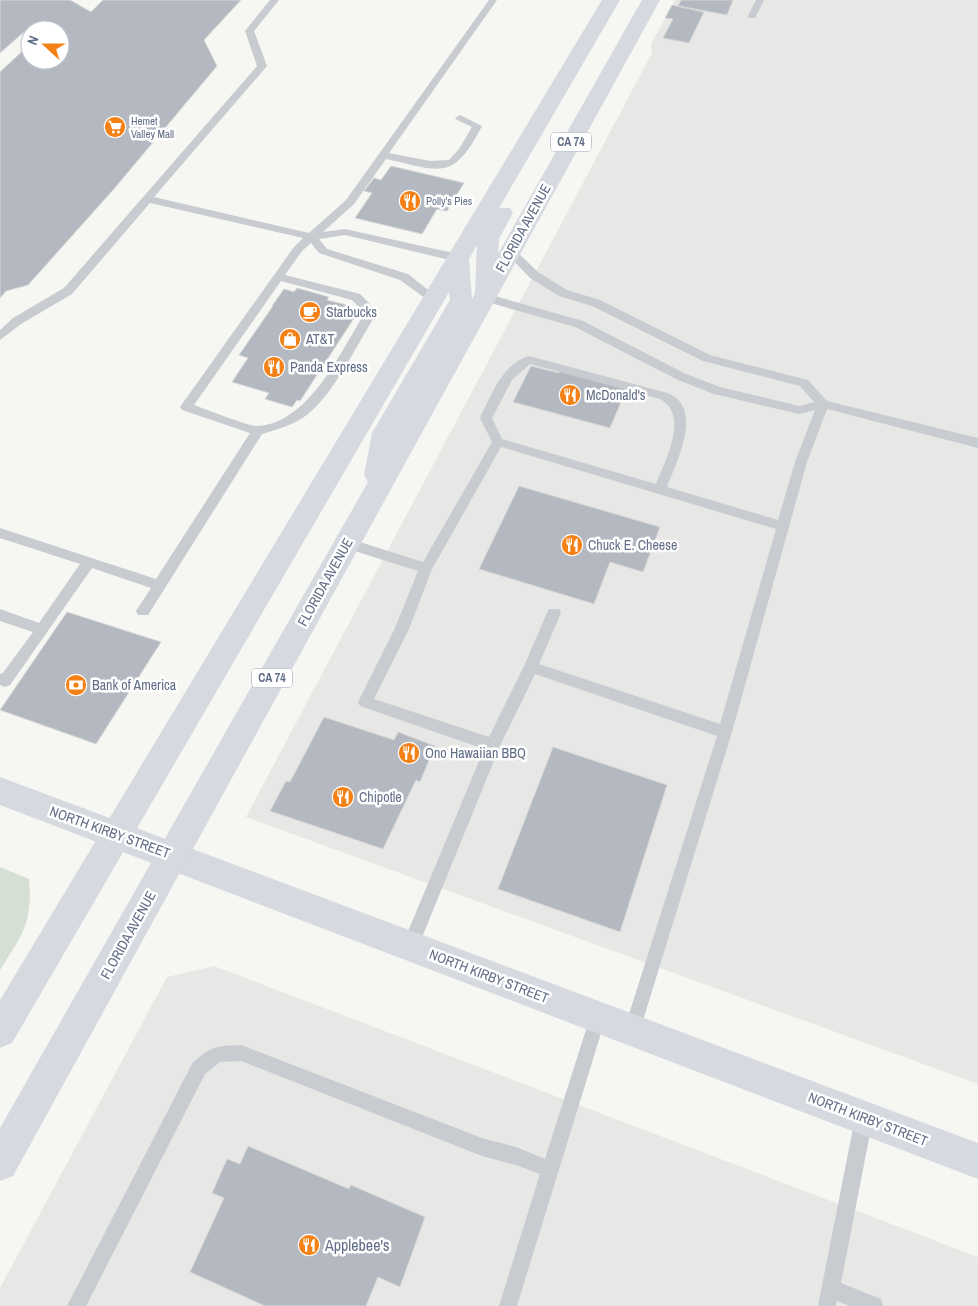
<svg xmlns="http://www.w3.org/2000/svg" width="978" height="1306" viewBox="0 0 978 1306" font-family="'Archivo Narrow',sans-serif">
<style>
.built{fill:#e7e7e6}
.green{fill:#d5dfd3}
.building{fill:#b4b9c1;stroke:#d7d8d5}
.lines{fill:none;stroke-linecap:round;stroke-linejoin:round}
.lane{fill:#c8cbcf;fill-rule:evenodd}
.secondary{fill:#d6d9df;fill-rule:evenodd}
.primary{fill:#d6d9df;fill-rule:evenodd}
.labels{text-anchor:middle;stroke-width:5;stroke-linejoin:round;paint-order:stroke}
.far-poi-label{font-size:11px;fill:#626e87;stroke:#fff;text-anchor:start}
.shield{fill:#fff;stroke:#919aab;stroke-width:1}
.shield-label{font-size:12px;font-weight:bold;fill:#626e87}
.street-label{font-size:14px;fill:#626e87;stroke:#fff}
.poi-label{font-size:14px;fill:#626e87;stroke:#fff;text-anchor:start}
.near-poi-label{font-size:16px;fill:#626e87;stroke:#fff;text-anchor:start}
</style>
<rect width="100%" height="100%" fill="#f6f7f3"/>
<path class="built" d="M 675,0 L 978,0 L 978,1084 L 246,817 L 652,53 L 651,44 Z
M 214,966 L 978,1257 L 978,1306 L 0,1306 L 0,1288 L 167,977 Z"/>
<path class="green" d="M 0,867 L 29,879 C 33,923 22,935 0,970 Z"/>
<path class="building" d="M 0,0 L 70,0 L 91,12 L 103,0 L 241,0 L 204,40 L 217,66 L 113,190 L 28,285 L 6,291 L 0,298 L 0,72 L 30,44 L 30,60 L 60,60 L 60,30 L 45,30 L 48,27 L 33,24 L 0,53 Z
M 681,0 L 733,0 L 727,15 L 678,6 Z
M 672,5 L 704,12 L 689,43 L 663,38 L 673,19 L 665,18 Z
M 391,166 L 464,183 L 447,211 L 437,209 L 422,234 L 355,218 L 372,193 L 364,191 L 374,178 L 381,180 Z
M 297,288 L 329,297 L 327,300 L 351,306 L 350,310 L 358,312 L 300,401 L 297,400 L 292,407 L 265,399 L 269,393 L 232,382 L 248,358 L 239,355 L 273,306 L 272,306 L 284,289 L 294,292 Z
M 531,366 L 559,373 L 560,370 L 627,388 L 610,428 L 513,402 Z
M 519,486 L 660,527 L 643,572 L 610,562 L 594,604 L 479,569 Z
M 67,612 L 161,642 L 96,744 L 0,710 Z
M 324,717 L 394,740 L 398,732 L 435,746 L 420,782 L 416,780 L 383,849 L 270,811 L 286,781 L 290,782 Z
M 553,747 L 667,785 L 620,932 L 498,889 Z
M 248,1146 L 349,1189 L 351,1185 L 425,1217 L 400,1287 L 378,1277 L 366,1306 L 265,1306 L 190,1272 L 224,1198 L 212,1193 L 227,1159 L 240,1164 Z"/>
<g class="lines">
<path class="lane" d="M 270,0 L 279,0 L 254,31 L 267,66 L 154,197 L 309,233 L 346,200 L 489,0 L 497,0 L 389,153 L 430,161 L 449,160 L 459,149 L 472,127 L 457,120 L 455,118 L 460,115 L 482,126 C 453,182 441,171 386,159 L 354,204 L 323,232 L 345,229 L 458,254 L 463,258 L 458,262 L 345,235 L 319,239 L 327,249 L 408,274 L 437,297 L 439,300 L 433,304 L 400,280 L 319,253 L 311,243 L 302,251 L 285,275 L 360,294 L 369,303 L 375,316 C 356,346 335,392 308,414 C 295,425 278,429 262,434 L 148,615 L 138,615 L 136,611 L 151,588 L 92,568 L 10,685 L 5,687 L 0,685 L 0,673 L 2,674 L 33,632 L 0,621 L 0,609 L 39,623 L 80,564 L 0,538 L 0,528 L 156,579 L 250,433 L 182,410 L 180,407 L 294,247 L 303,238 L 150,203 L 72,294 L 21,324 L 0,340 L 0,330 L 13,318 L 64,288 L 257,66 L 245,31 ZM 281,281 L 352,300 L 360,308 L 363,316 C 340,353 309,422 259,426 C 249,427 206,409 194,405 Z
M 756,0 L 764,0 L 755,18 L 749,18 L 748,16 Z
M 510,248 L 514,249 L 538,272 L 567,290 L 600,300 L 710,355 L 808,380 L 827,401 L 978,438 L 978,448 L 827,409 L 807,462 L 732,732 L 640,1030 L 638,1036 L 632,1038 L 626,1036 L 624,1030 L 717,736 L 535,674 L 500,746 L 416,952 L 410,954 L 404,952 L 402,946 L 484,749 L 360,706 L 358,702 L 395,628 L 418,571 L 342,547 L 341,543 L 347,538 L 423,562 L 492,442 L 480,418 C 491,395 502,364 529,356 L 664,392 C 706,404 677,461 667,487 L 778,520 L 795,462 L 815,410 L 799,414 L 714,394 L 678,380 L 575,327 L 480,300 L 480,294 L 484,293 L 583,321 L 686,374 L 720,387 L 799,406 L 814,402 L 800,386 L 703,361 L 592,306 L 559,296 L 530,278 L 506,253 L 505,251 ZM 530,364 L 660,399 C 690,415 665,461 656,484 L 502,439 L 492,418 L 512,380 ZM 501,447 L 776,529 L 720,724 L 539,664 L 561,613 L 559,609 L 549,609 L 547,613 L 524,666 L 489,737 L 374,699 L 409,629 L 432,569 Z
M 598,1009 L 604,1011 L 606,1017 L 517,1306 L 499,1306 L 540,1174 L 516,1165 L 482,1156 L 241,1061 L 220,1062 L 205,1074 L 86,1306 L 67,1306 L 193,1062 C 213,1046 215,1046 241,1045 L 482,1138 L 516,1147 L 545,1159 L 590,1017 L 592,1011 Z
M 864,1109 L 870,1112 L 873,1118 L 841,1283 L 881,1299 L 883,1306 L 850,1306 L 837,1301 L 836,1306 L 818,1306 L 855,1118 L 858,1112 Z"/>
<path class="secondary" d="M 0,777 L 978,1143 L 978,1179 L 0,805 Z"/>
<path class="primary" d="M 602,0 L 620,0 L 499,208 L 510,208 L 513,213 L 499,239 L 498,254 L 642,0 L 660,0 L 13,1176 L 0,1181 L 0,1128 L 368,482 L 364,475 L 372,433 L 450,300 L 449,292 L 12,1043 L 0,1048 L 0,1000 ZM 477,245 L 475,293 L 472,299 L 469,259 Z"/>
</g>
<defs>
<g id="supermarket-disc" transform="scale(1.125)"><circle r="9.5" fill="#f48115" stroke="#fff"/><path d="M-6-5.5h2.5l.6 2H6L4.5 2H-2.5L-4.4-4H-6ZM-1.5 3.2a1.3 1.3 0 1 0 .1 0ZM3 3.2a1.3 1.3 0 1 0 .1 0Z" fill="#fff"/></g>
<g id="restaurant-disc" transform="scale(1.125)"><circle r="9.5" fill="#f48115" stroke="#fff"/><path d="M-5-6h1v4h1v-4h1v4h1v-4h1v5L-1.5 .5V6h-2V.5L-5-1ZM5-6V6H3V1.5H1.5Q1.5-4 5-6Z" fill="#fff"/></g>
<g id="cafe-disc" transform="scale(1.125)"><circle r="9.5" fill="#f48115" stroke="#fff"/><path d="M-5.5-4.5H6V0H3Q3 3.5 0 3.5H-2.5Q-5.5 3.5-5.5 0ZM3-3.2v2h1.7v-2ZM-6 4.5H4V6H-6Z" fill="#fff"/></g>
<g id="shop-disc" transform="scale(1.125)"><circle r="9.5" fill="#f48115" stroke="#fff"/><path d="M-5-2.5h2.3a2.7 3.5 0 0 1 5.4 0H5L5.5 6h-11ZM-1.5-2.5h3a1.5 2.3 0 0 0-3 0Z" fill="#fff"/></g>
<g id="bank-disc" transform="scale(1.125)"><circle r="9.5" fill="#f48115" stroke="#fff"/><path d="M-6-4H6V4H-6ZM0-2.3a2.3 2.3 0 1 0 0 4.6a2.3 2.3 0 1 0 0-4.6Z" fill="#fff"/></g>
</defs>
<g fill-rule="evenodd">
<use href="#supermarket-disc" x="115" y="127"/>
<use href="#restaurant-disc" x="410" y="201"/>
<use href="#cafe-disc" x="310" y="312"/>
<use href="#shop-disc" x="290" y="339"/>
<use href="#restaurant-disc" x="274" y="367"/>
<use href="#restaurant-disc" x="570" y="395"/>
<use href="#restaurant-disc" x="572" y="545"/>
<use href="#bank-disc" x="76" y="685"/>
<use href="#restaurant-disc" x="409" y="753"/>
<use href="#restaurant-disc" x="343" y="797"/>
<use href="#restaurant-disc" x="309" y="1245"/>
</g>
<g class="labels">
<g class="far-poi-label">
<text x="131" y="125">Hemet<tspan x="131" dy="13">Valley Mall</tspan></text>
<text x="426" y="205">Polly's Pies</text>
</g>
<g class="shield">
<rect x="551" y="132.5" width="40" height="19" rx="4"/>
<rect x="252" y="668.5" width="40" height="19" rx="4"/>
</g>
<g class="shield-label">
<text x="571" y="146">CA 74</text>
<text x="272" y="682">CA 74</text>
</g>
<g class="street-label">
<text transform="translate(523 228) rotate(-61)" y="5">FLORIDA AVENUE</text>
<text transform="translate(325 582) rotate(-61)" y="5">FLORIDA AVENUE</text>
<text transform="translate(110 832) rotate(20)" y="5">NORTH KIRBY STREET</text>
<text transform="translate(128 935) rotate(-61)" y="5">FLORIDA AVENUE</text>
<text transform="translate(489 976) rotate(21)" y="5">NORTH KIRBY STREET</text>
<text transform="translate(868 1119) rotate(21)" y="5">NORTH KIRBY STREET</text>
</g>
<g class="poi-label">
<text x="326" y="317">Starbucks</text>
<text x="306" y="344">AT&amp;T</text>
<text x="290" y="372">Panda Express</text>
<text x="586" y="400">McDonald's</text>
<text x="588" y="550">Chuck E. Cheese</text>
<text x="92" y="690">Bank of America</text>
<text x="425" y="758">Ono Hawaiian BBQ</text>
<text x="359" y="802">Chipotle</text>
</g>
<g class="near-poi-label">
<text x="325" y="1251">Applebee's</text>
</g>
</g>
<g transform="translate(45 45) rotate(291)"><circle r="24" fill="#ffffff" stroke="#c0c5cf"/>
<path d="M0-4L9 19L0 12L-9 19Z" fill="#f48115"/>
<text y="-8" font-size="14" font-weight="bold" text-anchor="middle" fill="#626e87">N</text>
</g>
</svg>
